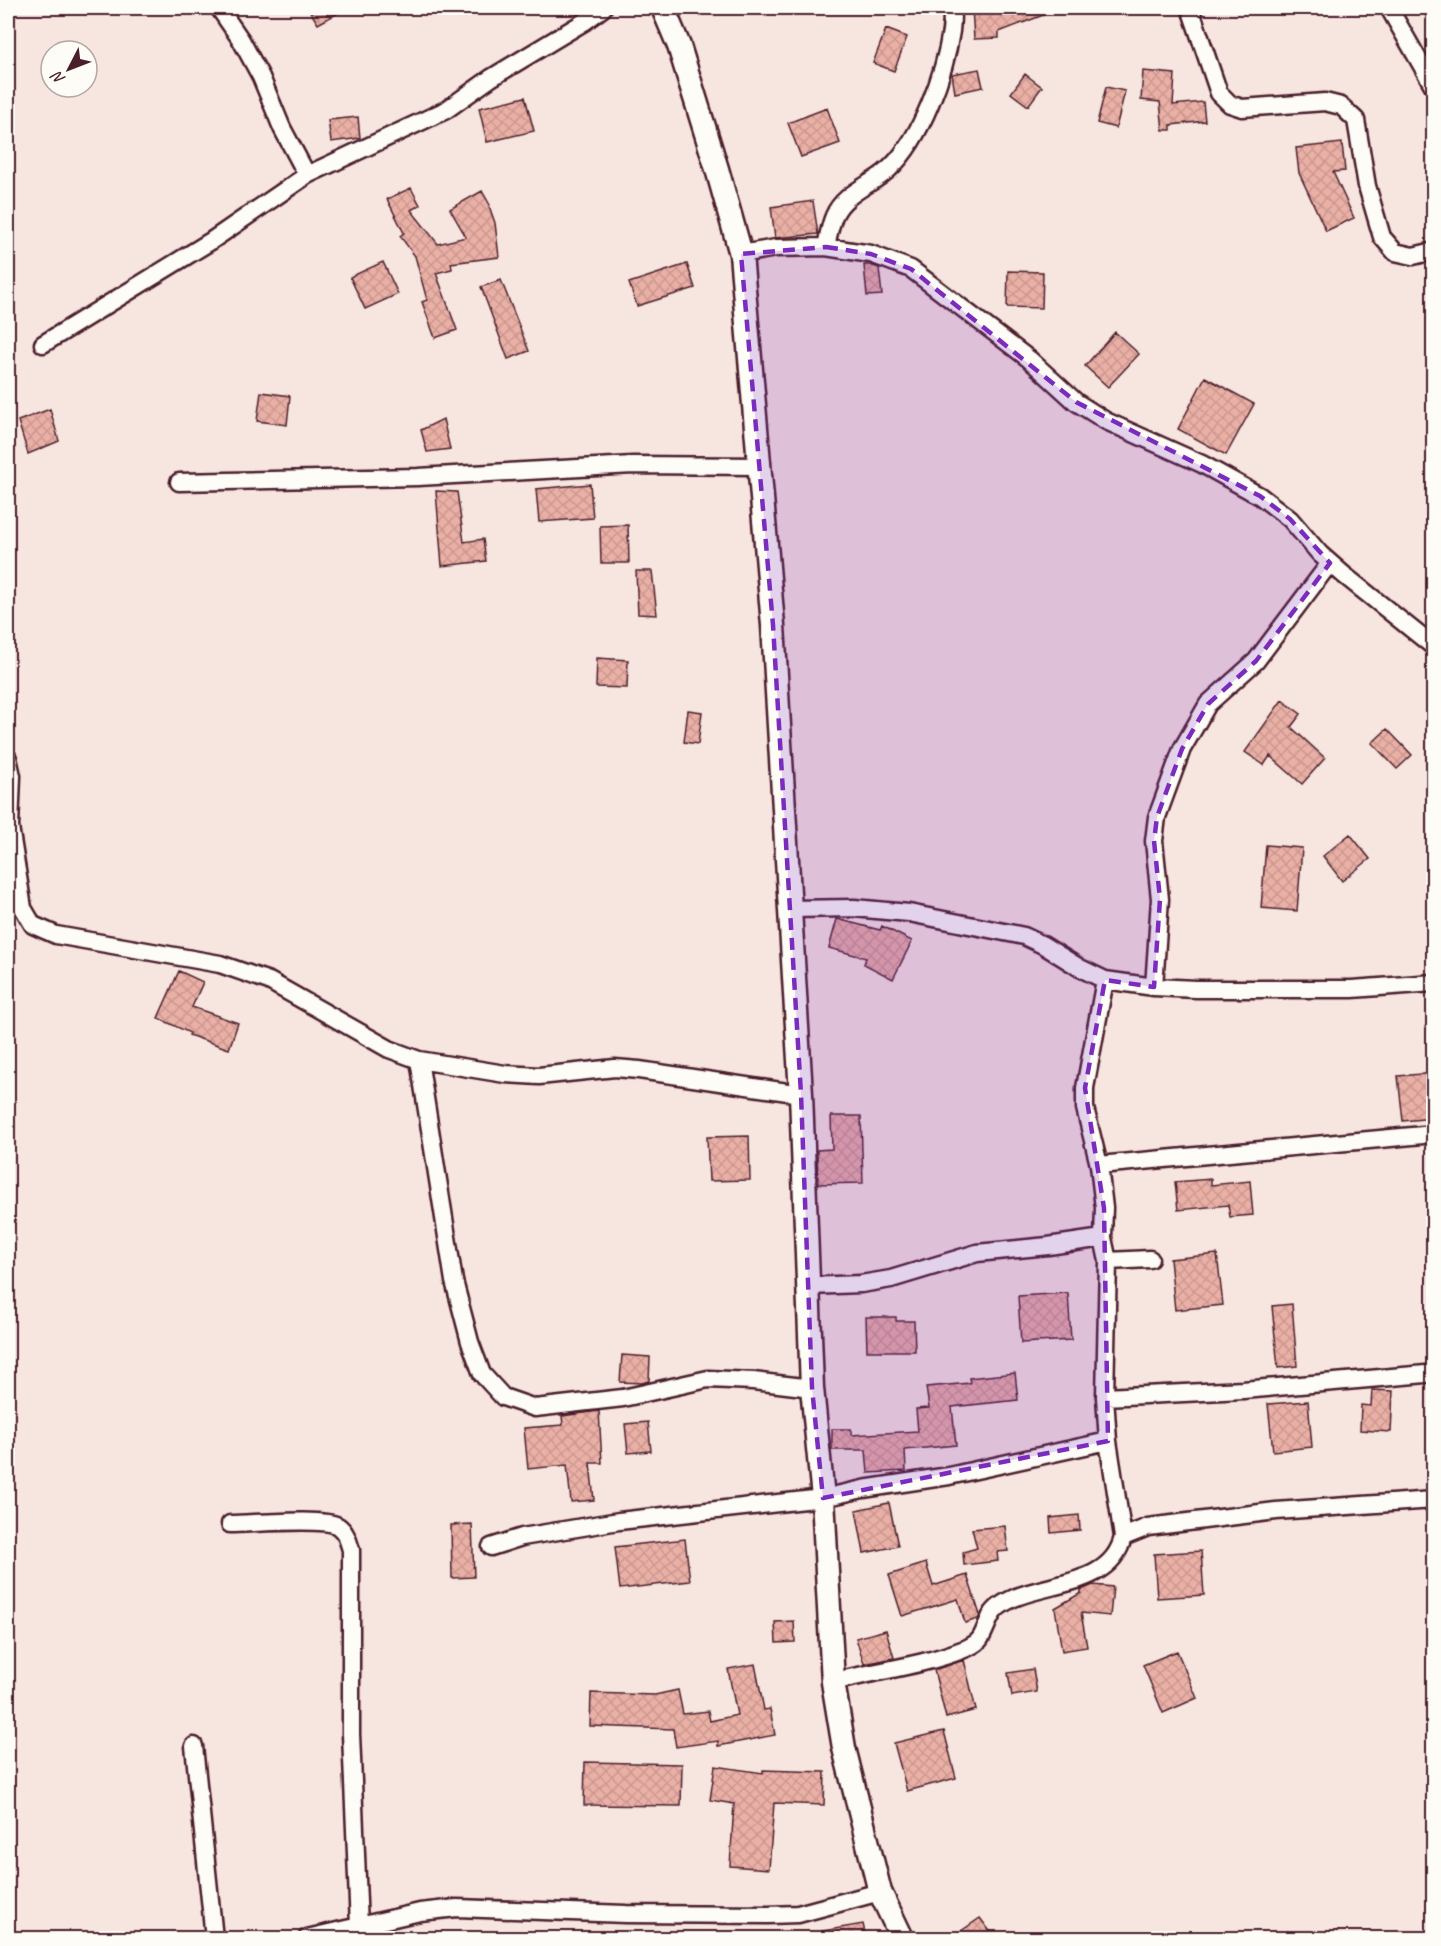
<svg xmlns="http://www.w3.org/2000/svg" width="1441" height="1946" viewBox="0 0 1441 1946" font-family="Caveat,sans-serif">
<style>
.building{fill:url(#building-cross-hatch);stroke:#4a1f2b;stroke-width:1.5}
.lines{fill:none;stroke-linecap:round;stroke-linejoin:round}
.street-casing{stroke:#4a1f2b;stroke-width:21}
.secondary-casing{stroke:#4a1f2b;stroke-width:27}
.street{stroke:#fdfcf7;stroke-width:16}
.secondary{stroke:#fdfcf7;stroke-width:22}
.marked{fill:#7b2cbf;fill-opacity:0.2;stroke:#7b2cbf;stroke-width:4.5;stroke-dasharray:12 8;stroke-linejoin:round}
</style>
<defs>
<pattern id="building-cross-hatch" width="8" height="8" patternUnits="userSpaceOnUse" patternTransform="scale(1.5)"><rect width="8" height="8" fill="#eab0a6"/><path d="M0 0l8 8M0 8l8-8" fill="none" stroke="#ca978f"/></pattern>
</defs>
<rect width="100%" height="100%" fill="#f7e5df"/>
<filter id="ink" filterUnits="userSpaceOnUse"><feTurbulence type="fractalNoise" baseFrequency=".0167" numOctaves="2"/><feDisplacementMap in="SourceGraphic" scale="12" xChannelSelector="R" yChannelSelector="G"/><feConvolveMatrix kernelMatrix="1 2 1 2 8 2 1 2 1" color-interpolation-filters="sRGB"/></filter>
<g filter="url(#ink)">
<path class="building" d="M 308,8 L 347,8 L 318,24 Z
M 972,8 L 997,8 L 998,14 L 1013,8 L 1059,9 L 999,32 L 999,38 L 974,39 Z
M 886,29 L 907,37 L 894,71 L 873,63 Z
M 979,69 L 983,87 L 955,93 L 952,74 Z
M 1143,71 L 1175,74 L 1173,105 L 1203,102 L 1205,121 L 1171,125 L 1171,130 L 1163,130 L 1160,102 L 1141,100 Z
M 1025,74 L 1042,87 L 1028,106 L 1011,93 Z
M 1106,87 L 1125,91 L 1116,128 L 1097,123 Z
M 525,97 L 534,131 L 487,142 L 479,108 Z
M 827,108 L 840,143 L 801,157 L 788,123 Z
M 358,117 L 360,138 L 331,142 L 328,120 Z
M 1342,143 L 1345,171 L 1333,172 L 1354,218 L 1326,231 L 1299,173 L 1296,148 Z
M 411,188 L 420,205 L 411,210 L 438,244 L 466,237 L 450,209 L 482,191 L 490,205 L 489,206 L 495,223 L 499,257 L 451,263 L 452,269 L 436,273 L 457,330 L 435,338 L 422,302 L 427,300 L 415,256 L 400,236 L 404,233 L 387,199 Z
M 813,201 L 818,234 L 775,238 L 771,207 Z
M 383,262 L 398,294 L 365,309 L 350,277 Z
M 687,264 L 695,288 L 637,306 L 629,283 Z
M 864,265 L 870,265 L 879,268 L 882,295 L 867,296 Z
M 1008,271 L 1043,272 L 1042,308 L 1007,307 Z
M 501,280 L 529,351 L 508,359 L 481,287 Z
M 1115,332 L 1139,354 L 1108,387 L 1085,366 Z
M 1205,377 L 1254,404 L 1226,455 L 1178,429 Z
M 261,392 L 290,396 L 287,425 L 257,421 Z
M 50,409 L 59,441 L 28,454 L 18,421 Z
M 443,419 L 450,449 L 427,452 L 421,430 Z
M 590,484 L 593,518 L 539,522 L 536,489 Z
M 436,491 L 457,492 L 464,542 L 483,539 L 486,561 L 442,566 Z
M 628,525 L 629,563 L 601,563 L 600,526 Z
M 636,571 L 652,571 L 657,615 L 638,614 Z
M 597,658 L 628,660 L 627,688 L 596,687 Z
M 1282,700 L 1301,714 L 1291,727 L 1325,758 L 1302,784 L 1270,756 L 1264,765 L 1245,752 Z
M 688,710 L 702,712 L 698,744 L 684,742 Z
M 1387,729 L 1412,755 L 1397,769 L 1372,743 Z
M 1350,834 L 1370,859 L 1342,881 L 1323,856 Z
M 1266,845 L 1302,848 L 1297,911 L 1261,908 Z
M 837,919 L 880,930 L 882,926 L 912,941 L 893,979 L 864,964 L 866,958 L 829,948 Z
M 179,971 L 203,982 L 192,1007 L 238,1023 L 229,1049 L 189,1035 L 190,1033 L 158,1018 Z
M 1434,1073 L 1434,1104 L 1432,1105 L 1433,1118 L 1403,1121 L 1398,1076 Z
M 831,1116 L 861,1116 L 863,1183 L 818,1184 L 817,1150 L 832,1149 Z
M 749,1136 L 750,1180 L 709,1181 L 707,1137 Z
M 1211,1179 L 1211,1185 L 1250,1181 L 1253,1215 L 1230,1217 L 1228,1205 L 1178,1210 L 1175,1182 Z
M 1217,1254 L 1223,1305 L 1175,1310 L 1170,1259 Z
M 1068,1293 L 1071,1340 L 1021,1343 L 1018,1296 Z
M 1292,1304 L 1297,1366 L 1278,1368 L 1272,1306 Z
M 866,1317 L 896,1317 L 896,1321 L 914,1321 L 915,1351 L 867,1351 Z
M 622,1355 L 650,1357 L 649,1381 L 642,1383 L 620,1382 Z
M 1015,1373 L 1018,1400 L 952,1407 L 956,1445 L 905,1450 L 906,1471 L 868,1473 L 866,1450 L 832,1450 L 832,1429 L 851,1429 L 851,1435 L 918,1431 L 916,1409 L 929,1408 L 926,1387 L 970,1383 L 969,1378 Z
M 1372,1390 L 1393,1391 L 1391,1432 L 1360,1430 L 1361,1405 L 1371,1406 Z
M 1308,1401 L 1312,1447 L 1273,1451 L 1268,1404 Z
M 599,1411 L 602,1463 L 590,1463 L 594,1500 L 571,1502 L 567,1465 L 528,1469 L 524,1428 L 563,1425 L 562,1416 Z
M 648,1422 L 651,1451 L 628,1453 L 625,1424 Z
M 889,1503 L 898,1546 L 864,1553 L 856,1510 Z
M 1079,1515 L 1080,1530 L 1051,1533 L 1050,1518 Z
M 472,1524 L 474,1577 L 452,1578 L 451,1525 Z
M 1005,1526 L 1008,1551 L 997,1552 L 998,1561 L 964,1565 L 963,1552 L 977,1548 L 972,1529 Z
M 685,1539 L 690,1581 L 620,1589 L 615,1547 Z
M 1201,1551 L 1204,1595 L 1157,1598 L 1154,1554 Z
M 926,1563 L 933,1586 L 967,1575 L 980,1615 L 978,1619 L 965,1623 L 958,1599 L 902,1616 L 889,1575 Z
M 1093,1585 L 1113,1587 L 1110,1616 L 1081,1613 L 1087,1647 L 1062,1651 L 1055,1608 L 1081,1593 L 1081,1590 Z
M 794,1621 L 795,1642 L 776,1643 L 775,1622 Z
M 886,1630 L 894,1658 L 864,1664 L 856,1638 Z
M 1177,1651 L 1197,1698 L 1163,1713 L 1143,1665 Z
M 964,1660 L 976,1710 L 946,1718 L 934,1670 Z
M 755,1664 L 764,1710 L 770,1709 L 775,1735 L 718,1746 L 718,1741 L 676,1747 L 673,1729 L 590,1726 L 591,1693 L 655,1695 L 678,1690 L 683,1714 L 708,1711 L 710,1721 L 737,1715 L 728,1669 Z
M 1033,1669 L 1037,1692 L 1012,1696 L 1008,1673 Z
M 944,1731 L 956,1778 L 907,1791 L 894,1743 Z
M 585,1762 L 682,1764 L 681,1806 L 584,1805 Z
M 715,1766 L 763,1773 L 763,1770 L 825,1772 L 824,1805 L 774,1803 L 769,1869 L 730,1866 L 734,1804 L 710,1800 Z
M 980,1918 L 995,1938 L 951,1938 Z
M 863,1924 L 866,1938 L 823,1938 L 822,1931 Z"/>
<g class="lines">
<g class="street-casing">
<path id="street" d="M 219,8 L 241,40 L 261,77 L 282,128 L 307,175
M 1190,8 L 1219,93 L 1230,104 L 1242,108 L 1325,102 L 1341,106 L 1356,120 L 1367,186 L 1382,237 L 1395,252 L 1413,256 L 1434,251
M 1389,8 L 1434,87
M 826,247 C 828,237 830,225 834,216 C 844,192 873,185 890,168 C 921,139 945,73 951,31 C 952,23 952,15 952,8
M 741,254 L 776,248 L 826,247 L 871,254 L 911,269 L 1029,359 L 1076,402 L 1106,421 L 1202,464 L 1260,496 L 1290,519 L 1320,554 L 1344,575 L 1434,647
M 43,344 L 211,241 L 307,175 L 446,110 L 491,78 L 584,22 L 603,8
M 179,482 L 418,477 L 633,465 L 759,466
M 8,758 L 12,776 L 10,827 L 23,908 L 33,925 L 56,935 L 220,964 L 269,981 L 389,1049 L 419,1060 L 505,1074 L 539,1076 L 615,1068 L 639,1070 L 801,1094
M 790,909 L 854,908 L 909,913 L 1024,936 L 1043,945 L 1080,968 L 1105,980
M 1154,987 L 1160,899 L 1154,841 L 1157,817 L 1182,749 L 1208,704 L 1256,661 L 1330,563
M 419,1060 L 454,1281 L 470,1342 L 482,1374 L 503,1397 L 535,1408 L 623,1398 L 708,1379 L 753,1381 L 812,1388
M 1099,1165 L 1085,1108 L 1085,1088 L 1105,980 L 1154,987 L 1196,989 L 1352,989 L 1434,983
M 1103,1238 L 1104,1208 L 1099,1165 L 1434,1134
M 809,1286 L 861,1284 L 891,1279 L 977,1253 L 1048,1246 L 1103,1238 L 1108,1261
M 1105,1397 L 1108,1261 L 1150,1259
M 1108,1441 L 1123,1537 L 1148,1527 L 1276,1511 L 1434,1500
M 230,1524 C 251,1524 324,1517 338,1526 C 346,1532 348,1540 351,1550 L 351,1734 L 359,1926
M 491,1547 L 522,1537 L 619,1521 L 823,1498 L 863,1489 L 949,1476 L 1108,1441 L 1105,1397 L 1243,1390 L 1426,1374
M 833,1682 C 875,1671 921,1666 962,1650 C 984,1642 981,1636 990,1618 C 994,1608 1005,1602 1014,1598 C 1051,1582 1112,1585 1123,1537
M 194,1746 L 214,1938
M 307,1938 L 420,1912 L 457,1908 L 626,1914 L 768,1915 L 798,1914 L 880,1892"/>
</g>
<g class="secondary-casing">
<path id="secondary" d="M 663,8 L 679,46 L 717,169 L 741,254 L 773,625 L 801,1094 L 812,1388 L 823,1498 L 833,1682 L 844,1748 L 880,1892 L 902,1938"/>
</g>
<use href="#street" class="street"/>
<use href="#secondary" class="secondary"/>
</g>
</g>
<path class="marked" d="M 826,247 L 871,254 L 911,269 L 1076,402 L 1260,496 L 1290,519 L 1330,563 L 1256,661 L 1208,704 L 1182,749 L 1157,817 L 1154,841 L 1160,899 L 1154,987 L 1105,980 L 1085,1088 L 1104,1208 L 1108,1441 L 823,1498 L 812,1388 L 801,1094 L 773,625 L 741,254 Z"/>
<rect width="1441" height="1946" fill="none" stroke="#fdfcf7" stroke-width="30"/>
<rect x="15" y="15" width="1411" height="1916" fill="none" stroke="#4a1f2b" stroke-width="2" filter="url(#ink)"/>
<g transform="translate(69 69) rotate(228)"><circle r="28" fill="#fdfcf7" stroke="#b5a4a5" stroke-width="1.5"/>
<path d="M0-4.5L10 22L0 15L-10 22Z" fill="#4a1f2b"/>
<text y="-9" font-size="16" font-weight="bold" text-anchor="middle" fill="#4a1f2b">N</text>
</g>
</svg>
